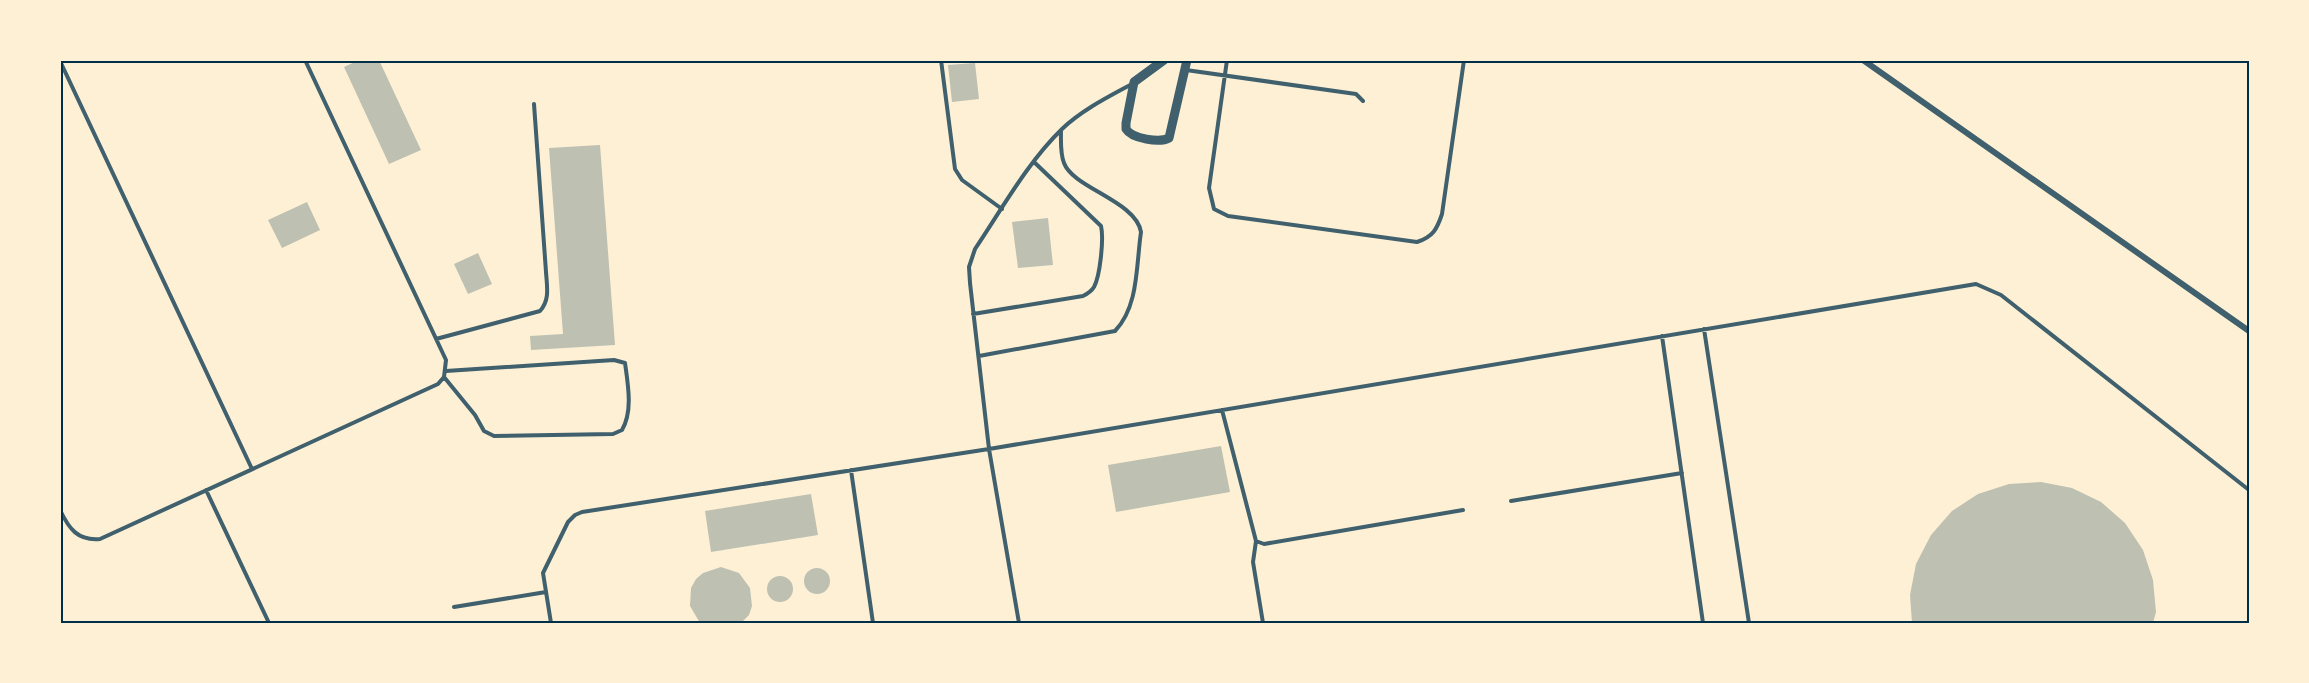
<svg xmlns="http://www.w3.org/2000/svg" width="2309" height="683" viewBox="0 0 2309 683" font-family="'Source Sans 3',sans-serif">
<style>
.building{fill:#bec0b2}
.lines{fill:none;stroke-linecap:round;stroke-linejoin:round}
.service{stroke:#3f606c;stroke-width:4}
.minor{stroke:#3f606c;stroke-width:6}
.tertiary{stroke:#3f606c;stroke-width:9}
.neatline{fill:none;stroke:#003049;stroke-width:2}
</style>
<rect width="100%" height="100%" fill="#fdf0d5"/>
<path class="building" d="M 359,60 L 379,60 L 421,150 L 389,164 L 344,67 Z
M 975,63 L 979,99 L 952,102 L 948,65 Z
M 600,145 L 615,345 L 531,350 L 530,336 L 563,334 L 549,148 Z
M 307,202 L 320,230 L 282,248 L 268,220 Z
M 1048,218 L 1053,265 L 1018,268 L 1012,222 Z
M 478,253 L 492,284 L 468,294 L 454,264 Z
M 1221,446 L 1230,492 L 1116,512 L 1108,465 Z
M 2041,482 L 2072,488 L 2101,502 L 2125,523 L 2143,550 L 2153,580 L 2156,612 L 2153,623 L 1912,623 L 1910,595 L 1916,564 L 1931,535 L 1952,511 L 1978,494 L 2009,484 Z
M 811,494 L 818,535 L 711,552 L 705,511 Z
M 721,567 L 739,573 L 750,588 L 752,606 L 749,615 L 741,623 L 700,623 L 690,606 L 691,588 L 696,579 L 703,573 Z
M804 581a13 13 0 1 1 26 0a13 13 0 1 1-26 0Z
M767 589a13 13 0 1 1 26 0a13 13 0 1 1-26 0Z"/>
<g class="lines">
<path class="service" d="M 941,60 L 955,169 L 962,180 L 1002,209
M 1227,60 L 1209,188 L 1214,209 L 1228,216 L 1417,242 C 1433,237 1437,229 1442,214 L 1464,60
M 60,61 L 252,469
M 1186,70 L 1356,94 L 1363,101
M 973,314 L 1083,296 C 1087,294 1091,292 1094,287 C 1100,276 1104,239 1101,226 L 1034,162
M 1704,329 L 1749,623
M 1662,336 L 1703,623
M 436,339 L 540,311 C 550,300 547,287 546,272 L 534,104
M 979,356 L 1115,331 C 1139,306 1136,265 1141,232 C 1136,201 1073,188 1064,163 C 1060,153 1061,141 1061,130
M 444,377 L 475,415 L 484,431 L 494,436 L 613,434 L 622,430 C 633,411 628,385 625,363 L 614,360 L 446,371
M 1222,410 L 1256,541 L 1264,544 L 1463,510
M 851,470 L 873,623
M 206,490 L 269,623
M 1511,501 L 1682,473
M 60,510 C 69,529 78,541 100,539 L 438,384 L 444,377 L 446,360 L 305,60
M 1256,541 L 1253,562 L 1263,623
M 454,607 L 546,592
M 551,623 L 543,573 L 568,522 L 575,515 L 582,512 L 989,449 L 1976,284 L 2001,295 L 2249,490
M 1019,623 L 989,449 L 970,283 L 969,267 L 975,249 C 1002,209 1027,163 1062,129 C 1082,110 1108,97 1132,84"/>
<path class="minor" d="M 1863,60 L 2249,331"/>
<path class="tertiary" d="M 1164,60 L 1134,82 L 1126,123 L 1126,129 C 1132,139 1160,143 1169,138 L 1187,60"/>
</g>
<rect width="2309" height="683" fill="none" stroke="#fdf0d5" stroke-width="123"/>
<rect x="62" y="62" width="2186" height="560" class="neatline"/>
</svg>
